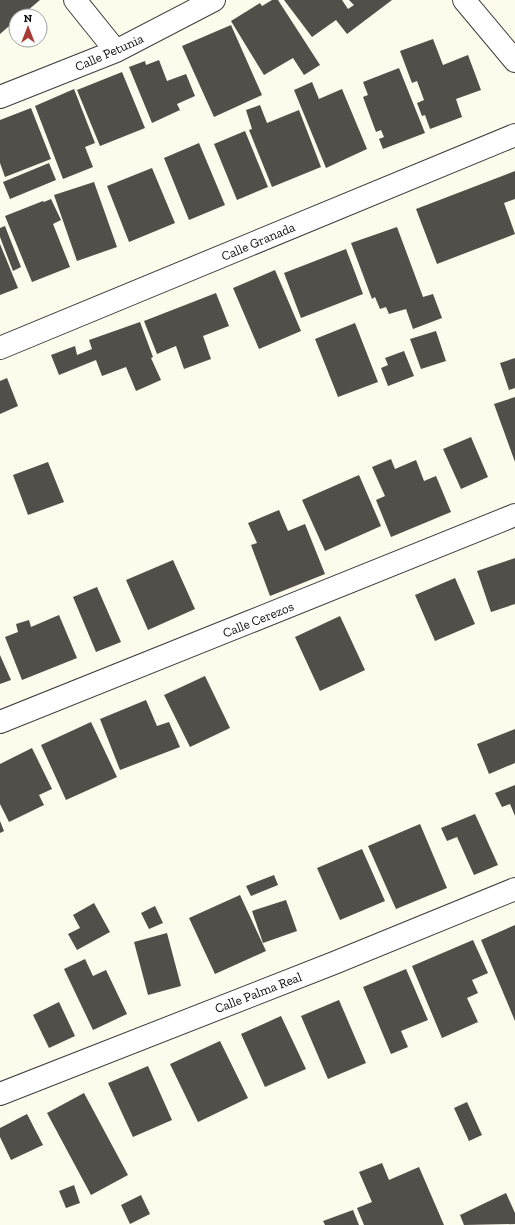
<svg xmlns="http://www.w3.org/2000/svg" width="515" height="1225" viewBox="0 0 515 1225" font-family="'Zilla Slab',serif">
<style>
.building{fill:#524e49}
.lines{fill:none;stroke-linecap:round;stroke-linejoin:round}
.minor-casing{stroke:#3e3e3e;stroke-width:24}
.minor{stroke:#fff;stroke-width:22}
.labels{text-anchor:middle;stroke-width:4;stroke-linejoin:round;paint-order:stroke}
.street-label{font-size:13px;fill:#0b0b0b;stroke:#fff}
</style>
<rect width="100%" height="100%" fill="#fdfbec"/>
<path class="building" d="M 0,0 L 40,0 L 21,16 L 16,16 L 16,20 L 0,34 Z
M 272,0 L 278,0 L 320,65 L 304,75 L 293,58 L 264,75 L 231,21 L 260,3 L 262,6 Z
M 284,0 L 342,0 L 348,9 L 354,5 L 349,0 L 392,0 L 347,34 L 336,20 L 312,37 Z
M 231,25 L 262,95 L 214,117 L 182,46 Z
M 433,39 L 443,65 L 468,55 L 481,90 L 456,99 L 462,117 L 430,129 L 425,115 L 422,116 L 417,103 L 424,100 L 417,81 L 412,83 L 400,51 Z
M 159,60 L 167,81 L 186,74 L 195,96 L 177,104 L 180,110 L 152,123 L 129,67 L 145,61 L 146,65 Z
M 399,68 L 425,133 L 383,149 L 379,139 L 384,137 L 381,130 L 376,132 L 363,97 L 368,95 L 363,82 Z
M 122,72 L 145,128 L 100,146 L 77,90 Z
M 312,82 L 319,99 L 342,89 L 367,149 L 326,168 L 294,90 Z
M 74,89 L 95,143 L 85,147 L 93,167 L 63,179 L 35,106 Z
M 260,105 L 267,123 L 299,110 L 321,167 L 272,187 L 249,130 L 252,129 L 246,110 Z
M 31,108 L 51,159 L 5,177 L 0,163 L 0,120 Z
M 245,131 L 268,187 L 237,200 L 214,144 Z
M 199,143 L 225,205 L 189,220 L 164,158 Z
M 49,163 L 56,180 L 10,199 L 3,182 Z
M 152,168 L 175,223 L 129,242 L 107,186 Z
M 515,171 L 515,199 L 504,203 L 515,234 L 437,264 L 416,209 Z
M 94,182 L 117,247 L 77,261 L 54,195 Z
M 51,199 L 61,220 L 53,224 L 70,267 L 32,282 L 5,216 L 43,201 L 44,202 Z
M 5,226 L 21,267 L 13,271 L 0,237 L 0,228 Z
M 397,227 L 423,297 L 433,294 L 442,318 L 413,329 L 406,309 L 389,314 L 386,307 L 380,309 L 375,297 L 372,299 L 351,243 Z
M 0,244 L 18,288 L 0,295 Z
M 346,249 L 363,294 L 301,318 L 284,273 Z
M 275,270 L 301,331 L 259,349 L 233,288 Z
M 216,293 L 229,326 L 203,336 L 211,359 L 184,369 L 176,346 L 157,354 L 144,321 Z
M 140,322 L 153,357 L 151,358 L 161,380 L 136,391 L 126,367 L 102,376 L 96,360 L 59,375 L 51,355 L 75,346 L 77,355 L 92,349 L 89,340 Z
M 355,323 L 378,382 L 338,397 L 315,339 Z
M 436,331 L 446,361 L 421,369 L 410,339 Z
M 404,351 L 414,376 L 388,386 L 381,368 L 388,365 L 385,358 Z
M 515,358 L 515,388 L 509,390 L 500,363 Z
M 7,378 L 18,406 L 0,414 L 0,381 Z
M 515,397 L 515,462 L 494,404 Z
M 471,437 L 488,477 L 461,489 L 443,449 Z
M 391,459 L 395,469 L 416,460 L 424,481 L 436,476 L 451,512 L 391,537 L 376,500 L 385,496 L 372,467 Z
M 48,462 L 64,502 L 28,515 L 13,475 Z
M 359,475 L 381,526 L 325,551 L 302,500 Z
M 279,510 L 288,531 L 305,524 L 325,574 L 270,596 L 251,545 L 257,543 L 248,523 Z
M 515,558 L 515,604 L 491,612 L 477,571 Z
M 173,560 L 195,609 L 148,630 L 126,580 Z
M 455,578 L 475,624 L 435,641 L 415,595 Z
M 97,587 L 121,642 L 96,652 L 73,597 Z
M 59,615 L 77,658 L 22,680 L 5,637 L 18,632 L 16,624 L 29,620 L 31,627 Z
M 340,616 L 365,670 L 320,691 L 295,637 Z
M 0,655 L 11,680 L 0,684 Z
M 205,676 L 230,728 L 190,747 L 164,695 Z
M 146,700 L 157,726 L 169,722 L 180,747 L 120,770 L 100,719 Z
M 91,722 L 117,777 L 66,800 L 41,745 Z
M 515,729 L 515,763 L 489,774 L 477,744 Z
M 32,748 L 52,789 L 39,795 L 44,805 L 9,822 L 0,804 L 0,764 Z
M 515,785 L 515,816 L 510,804 L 502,807 L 495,793 Z
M 475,814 L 498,865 L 474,875 L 457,837 L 447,841 L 441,828 Z
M 0,821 L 4,831 L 0,833 Z
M 420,824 L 447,888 L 396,909 L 368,846 Z
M 362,849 L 385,901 L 340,920 L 317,868 Z
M 274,875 L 278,885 L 251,896 L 246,886 Z
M 240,895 L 266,951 L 215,974 L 189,918 Z
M 286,900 L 297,931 L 263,943 L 252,911 Z
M 94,903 L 110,932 L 77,950 L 68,934 L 80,928 L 73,915 Z
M 155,906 L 163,923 L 149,929 L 141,913 Z
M 515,925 L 515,1021 L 481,940 Z
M 167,933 L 181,986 L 148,995 L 134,942 Z
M 473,940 L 488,973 L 472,980 L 478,993 L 467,998 L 478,1022 L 442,1038 L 412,966 Z
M 85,959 L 93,976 L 106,970 L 127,1014 L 93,1030 L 64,969 Z
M 406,969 L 428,1020 L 401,1031 L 408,1047 L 391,1054 L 363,987 Z
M 339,1000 L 366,1063 L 328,1079 L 301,1016 Z
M 59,1002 L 75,1036 L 49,1048 L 33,1015 Z
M 281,1016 L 306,1069 L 265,1087 L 241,1034 Z
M 220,1041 L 248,1098 L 198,1122 L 170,1064 Z
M 148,1066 L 172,1120 L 133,1137 L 108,1083 Z
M 84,1093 L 128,1175 L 91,1195 L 47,1113 Z
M 467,1102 L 482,1135 L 469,1141 L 454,1108 Z
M 27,1114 L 43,1145 L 11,1160 L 0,1137 L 0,1128 Z
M 382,1163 L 389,1180 L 419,1167 L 444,1225 L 364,1225 L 357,1208 L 372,1202 L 359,1172 Z
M 74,1185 L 80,1203 L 66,1208 L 59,1191 Z
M 506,1193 L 515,1213 L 515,1224 L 464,1225 L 460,1215 Z
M 141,1195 L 150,1214 L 130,1224 L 121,1205 Z
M 353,1210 L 359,1225 L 325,1225 L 323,1221 Z"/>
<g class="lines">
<g class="minor-casing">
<path id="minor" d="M 75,0 L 116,51
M 464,0 L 515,61
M 0,97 L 116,51 L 214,0
M 0,348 L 515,135
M 0,722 L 252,621 L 515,515
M 0,1094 L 334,963 L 515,889"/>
</g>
<use href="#minor" class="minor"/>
</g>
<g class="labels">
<g class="street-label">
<text transform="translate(109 52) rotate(-24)" y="5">Calle Petunia</text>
<text transform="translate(258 241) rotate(-23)" y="5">Calle Granada</text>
<text transform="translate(258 619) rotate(-22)" y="5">Calle Cerezos</text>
<text transform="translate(258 992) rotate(-21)" y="5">Calle Palma Real</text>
</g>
</g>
<g transform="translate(28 28)"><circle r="19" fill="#ffffff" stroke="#9d9d9d"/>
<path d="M0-3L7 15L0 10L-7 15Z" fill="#aa3a35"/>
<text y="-6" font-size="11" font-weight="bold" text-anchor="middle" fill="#0b0b0b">N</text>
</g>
</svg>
